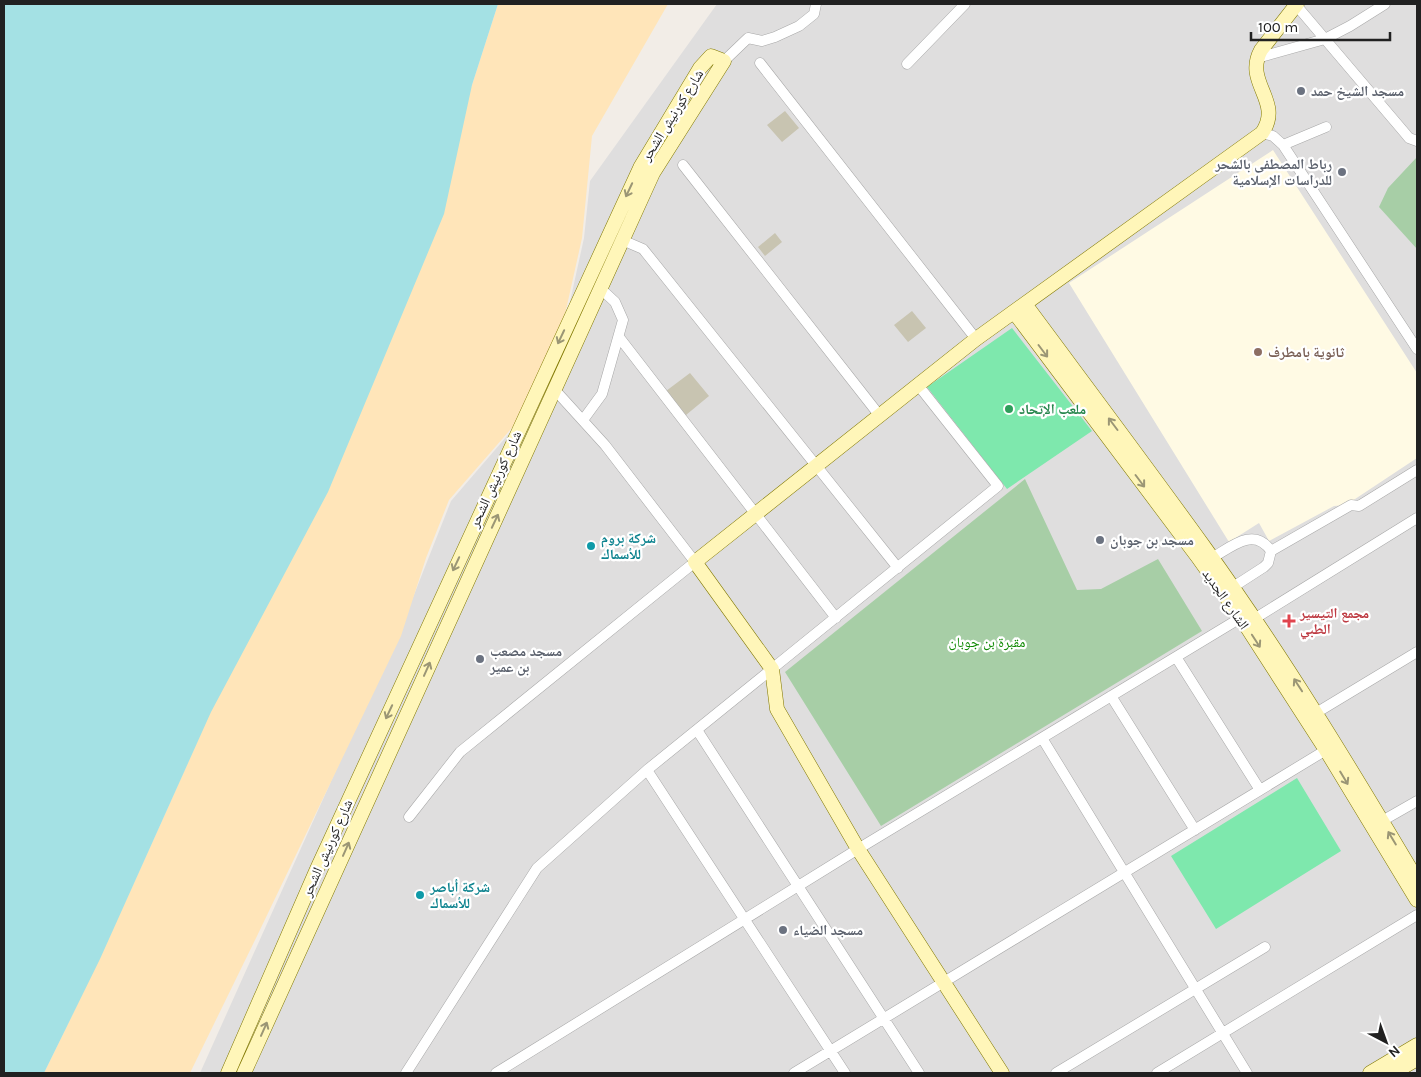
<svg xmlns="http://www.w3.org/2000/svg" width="1421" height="1077" viewBox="0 0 1421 1077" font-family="Karla,'Noto Naskh Arabic',sans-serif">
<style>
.residential{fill:#dfdede}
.education{fill:#fffae4}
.construction{fill:#c8c4b1}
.sand{fill:#ffe5b9}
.cemetery{fill:#a7cea6}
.pitch{fill:#7ee8ad}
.water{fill:#a4e1e4}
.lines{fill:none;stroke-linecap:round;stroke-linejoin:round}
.street-casing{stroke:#a8a8a8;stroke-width:11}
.secondary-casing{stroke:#817800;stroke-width:15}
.street{stroke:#fff;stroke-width:10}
.secondary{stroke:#fff6b9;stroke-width:14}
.oneway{stroke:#9b9675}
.worship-dot{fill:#6b7280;stroke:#fff;stroke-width:2}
.education-dot{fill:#8d6e63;stroke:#fff;stroke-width:2}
.leisure-dot{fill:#2e9e5b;stroke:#fff;stroke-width:2}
.culture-dot{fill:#0f9aa8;stroke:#fff;stroke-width:2}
.health-dot{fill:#e0444e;stroke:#fff;stroke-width:2}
.labels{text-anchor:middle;stroke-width:4.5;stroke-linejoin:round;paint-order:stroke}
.worship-label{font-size:14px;font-weight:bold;fill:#5b616d;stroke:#fff;text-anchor:start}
.street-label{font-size:14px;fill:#212121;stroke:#fff}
.education-label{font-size:14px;font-weight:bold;fill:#785e54;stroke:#fff;text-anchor:start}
.leisure-label{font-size:14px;font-weight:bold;fill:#27864d;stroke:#fff;text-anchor:start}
.culture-label{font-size:14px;font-weight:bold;fill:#0d838f;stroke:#fff;text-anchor:start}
.health-label{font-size:14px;font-weight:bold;fill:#be3a42;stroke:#fff;text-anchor:start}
.park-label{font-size:14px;fill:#0d8901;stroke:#fff}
</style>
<rect width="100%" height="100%" fill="#f2ede7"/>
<path class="residential" d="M 717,4 L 1417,4 L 1417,1073 L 200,1073 L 408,610 L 451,501 L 532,407 L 566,320 L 584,238 L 590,181 Z"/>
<path class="education" d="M 1273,150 L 1417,373 L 1417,458 L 1346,505 L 1334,506 L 1269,541 L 1259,523 L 1229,542 L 1069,283 Z"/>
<path class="construction" d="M 785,111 L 799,128 L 782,142 L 767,125 Z
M 775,233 L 782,242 L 765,256 L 758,247 Z
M 912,311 L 926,328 L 908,342 L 894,325 Z
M 690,373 L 709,396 L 686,415 L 666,391 Z"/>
<path class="sand" d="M 498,4 L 668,4 L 592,136 L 582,238 L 564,319 L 530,407 L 449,500 L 426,558 L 401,636 L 257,936 L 190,1073 L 44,1073 C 202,751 334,417 472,85 Z"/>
<path class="cemetery" d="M 1417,157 L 1417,249 L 1379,207 L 1388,188 Z
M 1025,479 L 1077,590 L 1101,589 L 1158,559 L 1202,631 L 881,826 L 785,672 Z"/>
<path class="pitch" d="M 1012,328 L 1092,431 L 1007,489 L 927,387 Z
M 1297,778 L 1341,851 L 1216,929 L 1171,856 Z"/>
<path class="water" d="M 4,4 L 498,4 L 472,85 L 444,214 L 328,492 L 211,712 L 100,959 L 44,1073 L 4,1073 Z"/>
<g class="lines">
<g class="street-casing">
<path id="street" d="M 1296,5 L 1404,132 L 1409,138 L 1417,141
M 1257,58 L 1325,39 L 1350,26 L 1385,4
M 724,61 L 748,38 L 762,41 L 775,37 L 799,26 L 814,14 L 816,4
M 760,63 L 976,339
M 907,64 L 965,4
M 1262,133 L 1273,136 L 1283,145 L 1417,349
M 1283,145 L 1326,127
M 683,165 L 880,416
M 622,240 L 643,249 L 898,568
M 619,337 L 836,618
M 583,420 L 602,394 L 623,320 L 615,302 L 600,288
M 1212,558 C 1231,547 1254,526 1271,551
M 1233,587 L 1264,567 L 1268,563 L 1271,551 L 1351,505 L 1359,506 L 1417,470
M 1254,619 L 1417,518
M 1176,657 L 1260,790
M 1111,696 L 1195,830
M 1316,713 L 1417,652
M 697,730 L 919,1073
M 1042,738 L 1247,1073
M 647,770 L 845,1073
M 409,817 L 460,752 L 695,562 L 605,445 L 555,390
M 1382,821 L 1417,801
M 406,1073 L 537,868 L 647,770 L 998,486 L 918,385
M 496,1073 L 858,849 L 1247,614
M 794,1073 L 1326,750
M 1056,1073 L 1265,947
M 1157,1073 L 1417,915"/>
</g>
<g class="secondary-casing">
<path id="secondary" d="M 1025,304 C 1085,385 1146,466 1205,548 C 1282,655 1350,767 1417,880
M 1014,312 L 1197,556 L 1241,618 L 1326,750 L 1417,900
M 228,1073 L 317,869 L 641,166 L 700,68 L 711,56 L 724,61 L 653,173 L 244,1073
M 1002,1073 L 858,849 L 777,709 L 772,669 L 695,562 L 976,339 L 1262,133 C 1284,101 1243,83 1261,50 L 1297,4
M 1370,1073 L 1417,1045
M 1393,1073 L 1417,1059"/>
</g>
<use href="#street" class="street"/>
<use href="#secondary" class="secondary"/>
</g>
<defs><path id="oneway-shaft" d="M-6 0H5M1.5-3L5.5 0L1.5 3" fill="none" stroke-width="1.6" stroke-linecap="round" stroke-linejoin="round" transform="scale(1.25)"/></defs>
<g class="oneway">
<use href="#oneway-shaft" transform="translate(629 190) rotate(115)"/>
<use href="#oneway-shaft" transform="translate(561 337) rotate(115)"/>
<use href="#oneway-shaft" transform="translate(1043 351) rotate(53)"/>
<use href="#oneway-shaft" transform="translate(1113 424) rotate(-127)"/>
<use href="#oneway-shaft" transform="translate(1140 481) rotate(53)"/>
<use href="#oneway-shaft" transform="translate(495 521) rotate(-65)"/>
<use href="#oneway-shaft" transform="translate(456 564) rotate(115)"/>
<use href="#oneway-shaft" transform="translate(1256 641) rotate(57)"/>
<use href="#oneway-shaft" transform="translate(427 669) rotate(-66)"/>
<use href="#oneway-shaft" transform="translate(1298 685) rotate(-123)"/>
<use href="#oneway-shaft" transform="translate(389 712) rotate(115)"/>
<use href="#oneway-shaft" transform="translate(1344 778) rotate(59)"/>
<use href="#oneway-shaft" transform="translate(1392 838) rotate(-121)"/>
<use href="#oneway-shaft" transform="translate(346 849) rotate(-66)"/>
<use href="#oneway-shaft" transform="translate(264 1029) rotate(-66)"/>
</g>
<g class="worship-dot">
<circle cx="1301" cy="91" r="5"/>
<circle cx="1342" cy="172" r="5"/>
<circle cx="1100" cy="540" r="5"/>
<circle cx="480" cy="659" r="5"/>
<circle cx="783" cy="930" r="5"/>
</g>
<circle class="education-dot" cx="1258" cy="352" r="5"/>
<circle class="leisure-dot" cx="1009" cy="409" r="5"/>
<g class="culture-dot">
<circle cx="591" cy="546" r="5"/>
<circle cx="420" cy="895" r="5"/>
</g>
<path class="health-dot" d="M1286.5 613.5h5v5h5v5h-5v5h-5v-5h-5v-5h5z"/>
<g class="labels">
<g class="worship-label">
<text x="1311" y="96">مسجد الشيخ حمد</text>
<text x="1332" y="169" text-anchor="end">رباط المصطفى بالشحر<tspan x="1332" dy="16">للدراسات الإسلامية</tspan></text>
<text x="1110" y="545">مسجد بن جوبان</text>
<text x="490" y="656">مسجد مصعب<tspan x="490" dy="16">بن عمير</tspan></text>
<text x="793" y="935">مسجد الضياء</text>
</g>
<g class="street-label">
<text transform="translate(672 115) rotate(-58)" y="5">شارع كورنيش الشحر</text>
<text transform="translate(495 479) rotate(-65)" y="5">شارع كورنيش الشحر</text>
<text transform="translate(1226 599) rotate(55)" y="5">الشارع الجديد</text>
<text transform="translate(327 848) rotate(-66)" y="5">شارع كورنيش الشحر</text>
</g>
<g class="education-label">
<text x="1268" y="357">ثانوية بامطرف</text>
</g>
<g class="leisure-label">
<text x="1019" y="414">ملعب الإتحاد</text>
</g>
<g class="culture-label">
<text x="601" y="543">شركة بروم<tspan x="601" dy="16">للأسماك</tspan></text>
<text x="430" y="892">شركة أباصر<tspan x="430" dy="16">للأسماك</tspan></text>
</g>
<g class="health-label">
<text x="1300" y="618">مجمع التيسير<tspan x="1300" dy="16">الطبي</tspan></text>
</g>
<g class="park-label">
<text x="987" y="647">مقبرة بن جوبان</text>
</g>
</g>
<rect width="1421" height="1077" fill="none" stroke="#212121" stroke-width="10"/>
<g transform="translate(1386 1042) rotate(139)" stroke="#ffffff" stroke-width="4" paint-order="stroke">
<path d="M0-4L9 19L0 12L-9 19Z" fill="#212121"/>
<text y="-8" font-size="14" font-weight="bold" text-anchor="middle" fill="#212121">N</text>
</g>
<path d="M1251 32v8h139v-8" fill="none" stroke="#212121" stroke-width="2.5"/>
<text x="1258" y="32" font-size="15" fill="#212121" stroke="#ffffff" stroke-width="4" paint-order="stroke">100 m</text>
</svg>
